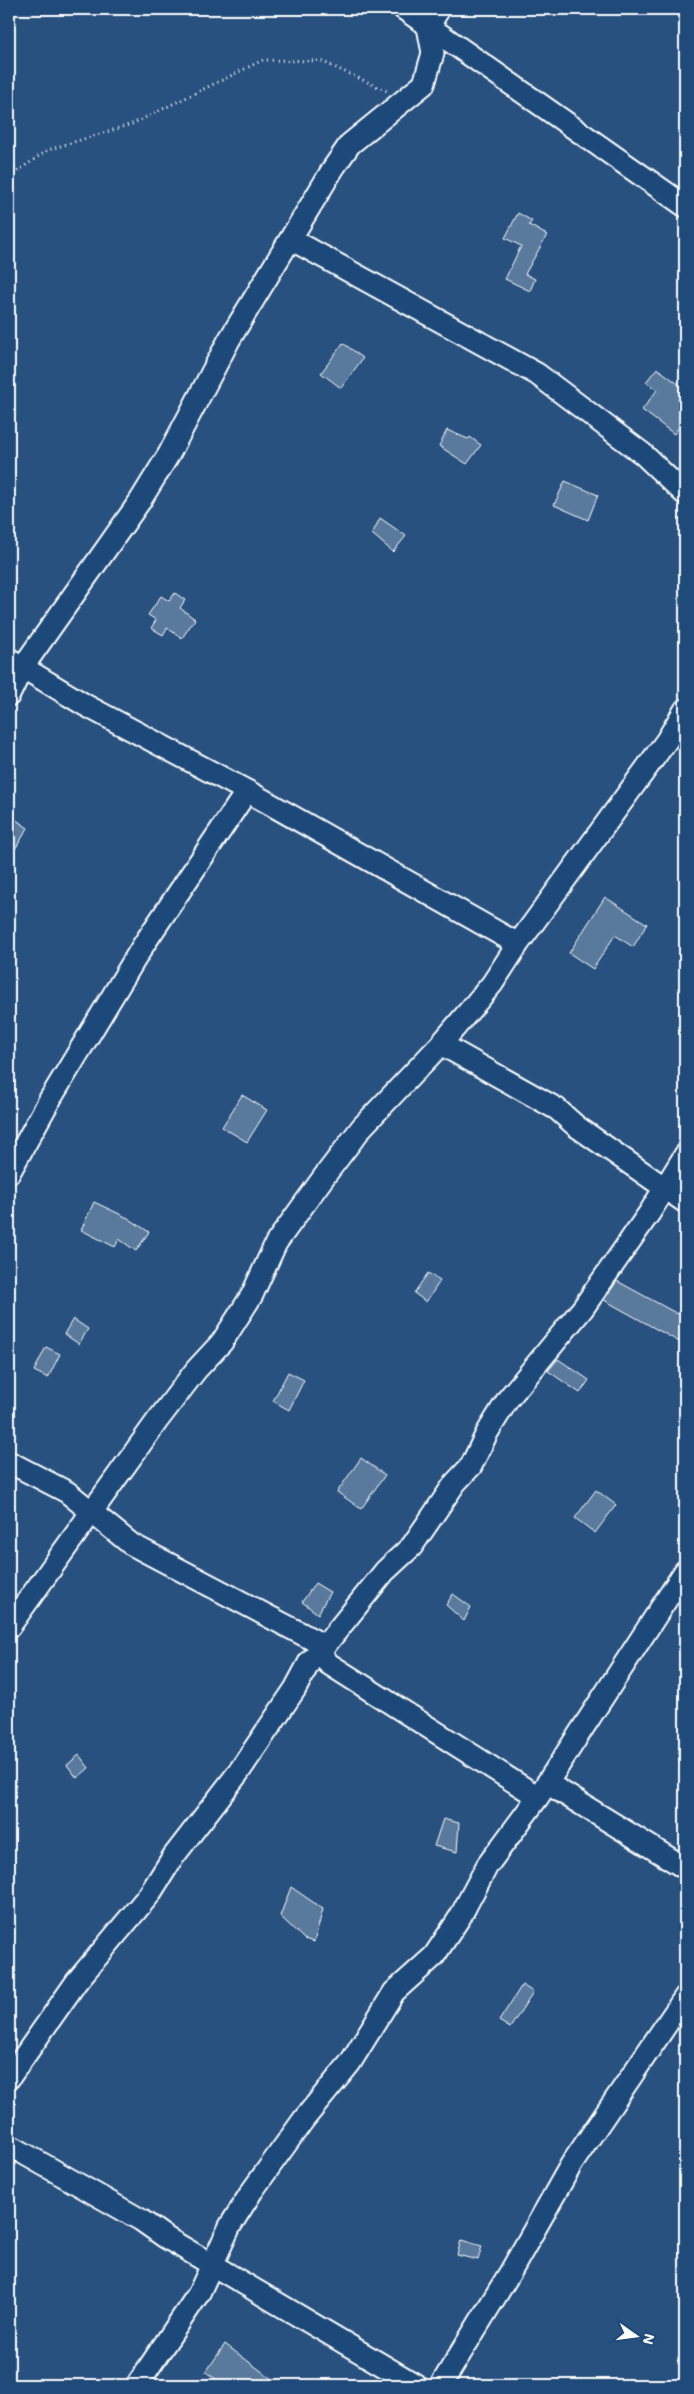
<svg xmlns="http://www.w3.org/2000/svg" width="694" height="2394" viewBox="0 0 694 2394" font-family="Mali,sans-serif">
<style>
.building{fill:#5a7a9d;stroke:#fff}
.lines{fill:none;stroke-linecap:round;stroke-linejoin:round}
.minor-casing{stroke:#fff;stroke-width:25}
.path{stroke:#fff;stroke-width:3;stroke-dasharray:1 4;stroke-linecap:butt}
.minor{stroke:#1f4a7a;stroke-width:21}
</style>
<rect width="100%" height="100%" fill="#28517f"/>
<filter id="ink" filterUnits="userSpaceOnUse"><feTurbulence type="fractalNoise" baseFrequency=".02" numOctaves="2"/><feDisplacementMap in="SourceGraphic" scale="10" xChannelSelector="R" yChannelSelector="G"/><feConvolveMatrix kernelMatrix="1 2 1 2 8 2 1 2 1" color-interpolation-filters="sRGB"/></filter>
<g filter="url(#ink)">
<path class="building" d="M 518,213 L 532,221 L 529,225 L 547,235 L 525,274 L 535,279 L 530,291 L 505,279 L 521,246 L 505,238 Z
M 343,343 L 363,358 L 341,388 L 321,373 Z
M 657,368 L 685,389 L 685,419 L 674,434 L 642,410 L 657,390 L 646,382 Z
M 447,430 L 468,439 L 470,437 L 481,445 L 467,464 L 439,446 Z
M 565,481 L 598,495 L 588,520 L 554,505 Z
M 380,518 L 406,536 L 393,552 L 372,534 Z
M 175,593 L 185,600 L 180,608 L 195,619 L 182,638 L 167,628 L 163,635 L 151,628 L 156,620 L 148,615 L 161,596 L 169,601 Z
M 9,815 L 28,828 L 9,859 Z
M 605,897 L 647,924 L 633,947 L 615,935 L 593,969 L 569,953 Z
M 242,1095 L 267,1110 L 247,1142 L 222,1127 Z
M 94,1202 L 128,1218 L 149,1232 L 136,1251 L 119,1239 L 115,1247 L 81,1230 Z
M 428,1273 L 440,1281 L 426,1302 L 414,1293 Z
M 617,1281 L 685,1318 L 685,1345 L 604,1300 Z
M 73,1319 L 88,1329 L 79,1344 L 64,1334 Z
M 46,1347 L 60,1354 L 48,1378 L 34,1371 Z
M 558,1359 L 589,1380 L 580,1393 L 548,1371 Z
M 288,1372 L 304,1380 L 289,1410 L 273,1401 Z
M 361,1458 L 385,1475 L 361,1509 L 337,1492 Z
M 596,1490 L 616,1505 L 595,1533 L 575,1518 Z
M 315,1583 L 330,1592 L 318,1614 L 302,1602 Z
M 453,1594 L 471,1607 L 464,1621 L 446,1605 Z
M 79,1755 L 89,1768 L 77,1778 L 67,1765 Z
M 443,1819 L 459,1823 L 457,1852 L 434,1846 Z
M 291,1887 L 323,1909 L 314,1942 L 304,1939 L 280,1916 Z
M 522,1985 L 533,1992 L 510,2028 L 499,2021 Z
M 461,2240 L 482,2246 L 478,2260 L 457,2255 Z
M 225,2344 L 280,2385 L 224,2385 L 206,2372 Z"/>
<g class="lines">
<g class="minor-casing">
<path id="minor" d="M 404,9 L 685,206
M 298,243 L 537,374 L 643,454 L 685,494
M 9,659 L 85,705 L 247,791 L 518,944
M 9,695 L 22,668 L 140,501 L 169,454 L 229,340 L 334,167 L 350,144 L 424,84 L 433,53 L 428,27 L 439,9
M 441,1044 L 557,1109 L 576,1126 L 685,1202
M 9,1173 L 49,1101 L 144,944 L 247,791
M 9,1462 L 67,1492 L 131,1544 L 325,1646
M 9,1627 L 157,1421 L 196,1370 L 222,1342 L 252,1295 L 276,1243 L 323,1178 L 362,1127 L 441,1044 L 492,984 L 518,944 L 667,740 L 685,710
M 319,1653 L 385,1571 L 412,1546 L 455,1483 L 471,1466 L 487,1433 L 508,1399 L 583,1308 L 650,1212 L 685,1155
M 547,1783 L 685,1868
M 9,2078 L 77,1981 L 149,1895 L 173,1857 L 238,1773 L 295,1689 L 310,1661 L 319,1653 L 329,1664 L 538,1797
M 9,2145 L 141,2220 L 165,2237 L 416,2385
M 137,2385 L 199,2293 L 230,2226 L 252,2191 L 304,2119 L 350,2063 L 394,1992 L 434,1956 L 460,1917 L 487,1866 L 538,1797 L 685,1571
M 441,2385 L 511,2271 L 571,2165 L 685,1997"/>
</g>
<path class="path" d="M 9,177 L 48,150 L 132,124 L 263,60 L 321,61 L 387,91"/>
<use href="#minor" class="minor"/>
</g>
</g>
<rect width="694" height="2394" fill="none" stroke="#1f4a7a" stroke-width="30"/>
<rect x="15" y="15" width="664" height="2364" fill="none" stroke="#fff" stroke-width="2" filter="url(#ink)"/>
<g transform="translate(636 2336) rotate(104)" stroke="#1f4a7a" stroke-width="4" paint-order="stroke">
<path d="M0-4L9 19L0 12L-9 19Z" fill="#ffffff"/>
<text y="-8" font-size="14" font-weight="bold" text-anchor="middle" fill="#ffffff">N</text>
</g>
</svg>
